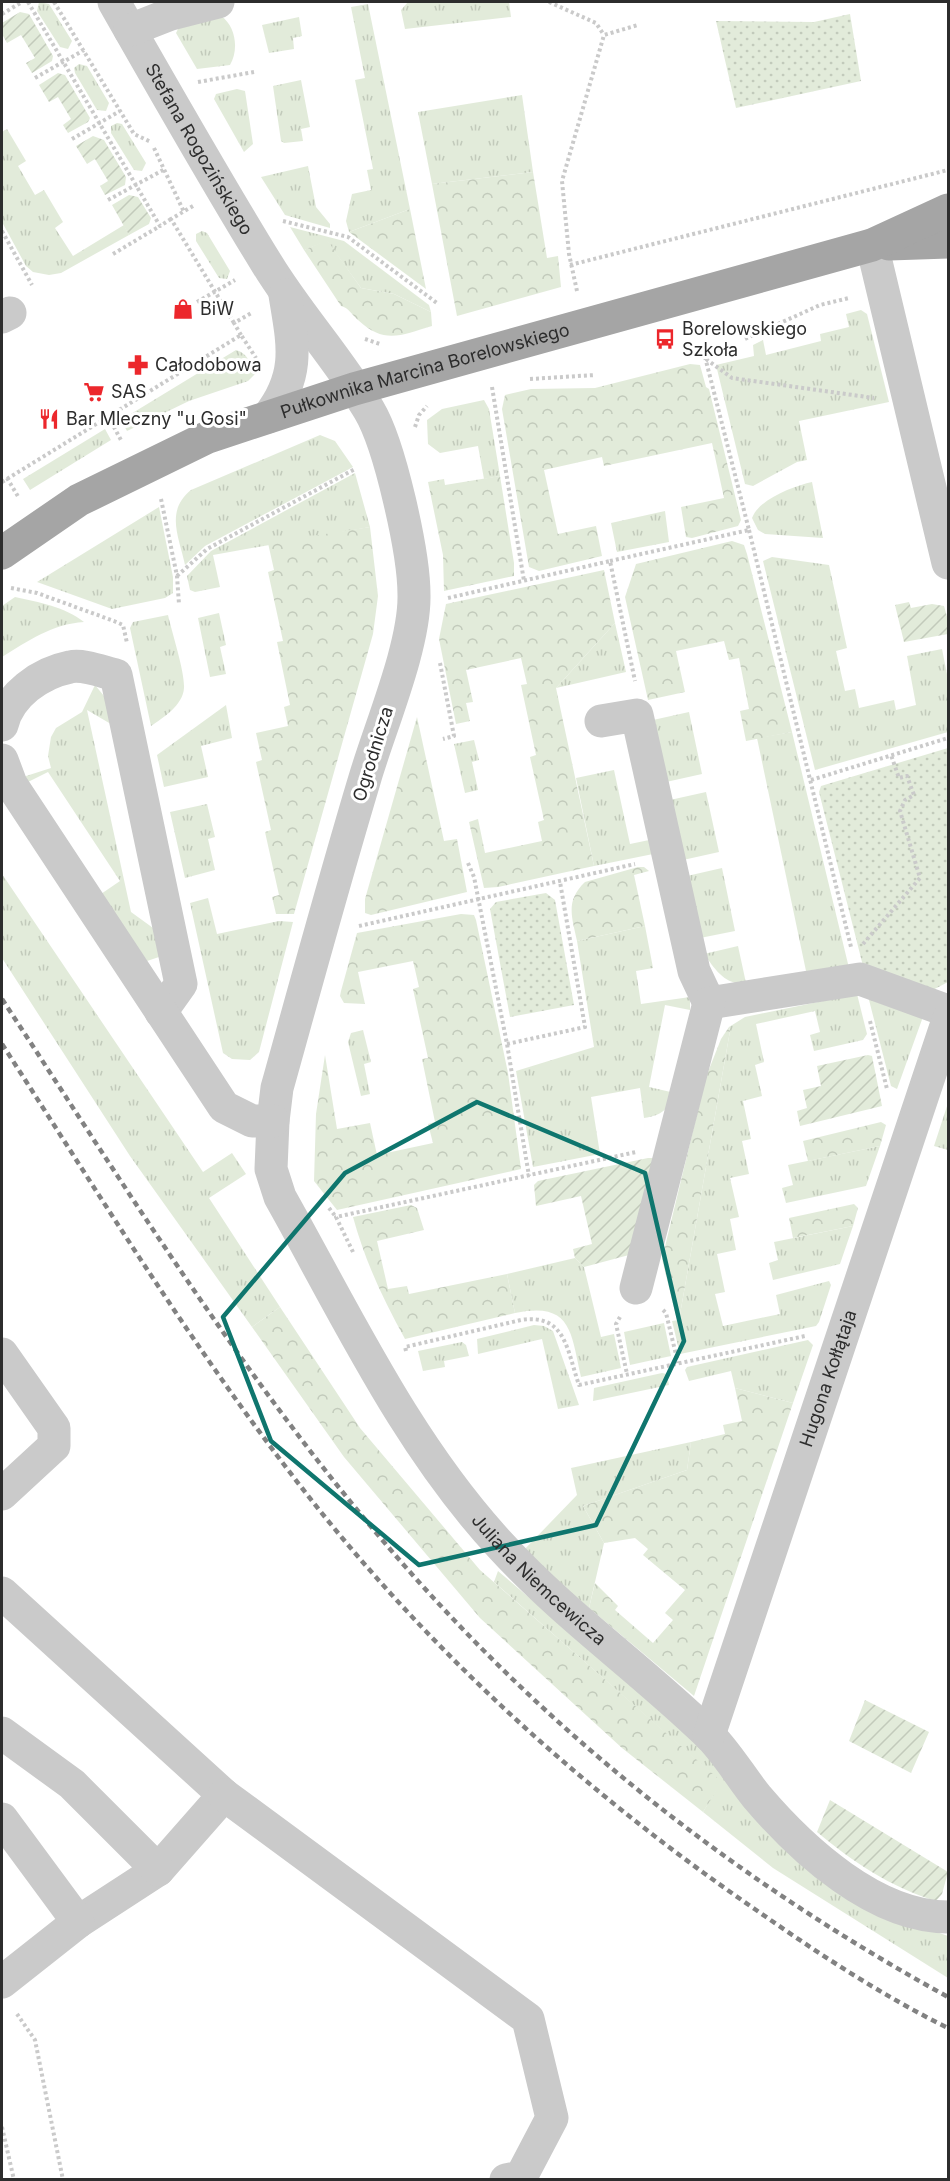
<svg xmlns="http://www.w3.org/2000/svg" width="950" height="2181" viewBox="0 0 950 2181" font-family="Inter,sans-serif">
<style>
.grass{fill:url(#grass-tufts)}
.forest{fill:url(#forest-crowns)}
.park{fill:url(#park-dots)}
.garden{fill:url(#garden-furrows)}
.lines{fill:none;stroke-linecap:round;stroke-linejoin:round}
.path{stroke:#cacaca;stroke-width:4;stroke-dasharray:3 3;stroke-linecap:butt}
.minor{stroke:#cacaca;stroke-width:33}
.major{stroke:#a5a5a5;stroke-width:33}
.rail{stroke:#828282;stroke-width:4.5;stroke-dasharray:6 4.5;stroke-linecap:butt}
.marked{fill:none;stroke:#0f766e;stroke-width:4.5;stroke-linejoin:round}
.labels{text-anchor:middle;stroke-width:6;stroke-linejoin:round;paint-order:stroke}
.street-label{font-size:18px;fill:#2d2d2d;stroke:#fff}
.poi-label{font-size:18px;fill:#2d2d2d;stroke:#fff;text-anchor:start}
</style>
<defs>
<pattern id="grass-tufts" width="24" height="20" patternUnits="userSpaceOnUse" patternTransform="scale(1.5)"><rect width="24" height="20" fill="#e2ebda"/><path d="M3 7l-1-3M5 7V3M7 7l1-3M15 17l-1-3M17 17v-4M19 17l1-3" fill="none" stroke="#c2cabb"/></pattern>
<pattern id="forest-crowns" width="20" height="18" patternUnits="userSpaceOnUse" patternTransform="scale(1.5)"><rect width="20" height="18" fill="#e2ebda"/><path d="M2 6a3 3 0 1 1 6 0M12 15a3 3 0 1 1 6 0" fill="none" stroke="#c2cabb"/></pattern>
<pattern id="park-dots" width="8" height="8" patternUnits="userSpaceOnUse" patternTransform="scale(1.5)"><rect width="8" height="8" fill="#e2ebda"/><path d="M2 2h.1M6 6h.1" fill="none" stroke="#c2cabb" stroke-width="1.8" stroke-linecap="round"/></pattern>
<pattern id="garden-furrows" width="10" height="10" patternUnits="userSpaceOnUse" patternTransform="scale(1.5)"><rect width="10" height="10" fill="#e2ebda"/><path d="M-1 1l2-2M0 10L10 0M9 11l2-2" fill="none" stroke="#c2cabb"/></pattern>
</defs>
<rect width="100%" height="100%" fill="#fff"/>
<path class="grass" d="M 39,2 L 49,4 L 72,41 L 68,49 L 60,47 L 37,11 Z
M 408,2 L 509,2 L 511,17 L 405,29 L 401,10 Z
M 368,4 L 410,209 L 349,232 L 346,221 L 352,194 L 371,190 L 367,170 L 373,169 L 355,80 L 365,78 L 351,7 Z
M 221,16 C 236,26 239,50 230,65 L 197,69 L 176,33 L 179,27 Z
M 299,17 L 302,36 L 293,38 L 294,49 L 269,53 L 262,25 Z
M 79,64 L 87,66 L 109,103 L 106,111 L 97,110 L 75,73 L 74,68 Z
M 301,80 L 310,127 L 301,129 L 303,141 L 284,143 L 281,141 L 273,86 Z
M 237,89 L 245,91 L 253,144 L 244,152 L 214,99 L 216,94 Z
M 522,95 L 533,172 L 432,184 L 418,112 Z
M 117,123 L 122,124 L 146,163 L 142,171 L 134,170 L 111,133 L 111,126 Z
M 7,129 L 26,161 L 18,166 L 35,195 L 44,190 L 63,222 L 55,228 L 73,256 L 124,225 L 129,235 L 61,273 L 49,275 L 33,272 L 26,266 L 2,222 L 2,132 Z
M 308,166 L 316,207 L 330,224 L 330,228 L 285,215 L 261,177 Z
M 290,227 L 344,241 L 429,305 L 431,312 L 394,294 L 361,288 L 327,241 L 304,250 Z
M 202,231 L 207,233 L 230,271 L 227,279 L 219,278 L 196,241 L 196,234 Z
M 861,310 L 867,314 L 889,402 L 799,421 L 807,460 L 797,462 L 753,486 L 745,484 L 716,365 L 754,356 L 753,345 L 763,340 L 766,355 L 821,341 L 820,334 L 849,327 L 846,314 Z
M 236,350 C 246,352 252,364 255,374 L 248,381 L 189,401 L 127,431 L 121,420 Z
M 484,400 L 489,409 L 500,476 L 484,479 L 478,446 L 440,453 L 428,444 L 427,420 L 442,409 Z
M 105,429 L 111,440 L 30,490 L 23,479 Z
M 320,435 L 335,441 L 353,467 L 205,546 L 185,565 C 179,537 165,511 191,490 Z
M 355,473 L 370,527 L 213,555 L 220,587 L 195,592 L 190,590 L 187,576 L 211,551 Z
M 812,482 L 823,538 L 765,534 L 758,530 L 752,518 C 759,499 794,486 812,482 Z
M 159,507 L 173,577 L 173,593 L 165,598 L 112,609 L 37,582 Z
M 665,511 L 669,542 L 617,552 L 611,523 Z
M 772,557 L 829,565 L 847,648 L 836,651 L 845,691 L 855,689 L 859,708 L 894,700 L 896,710 L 916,705 L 907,656 L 942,649 L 948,679 L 948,732 L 815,770 L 763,561 Z
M 15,597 C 39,602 65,607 84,622 C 52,624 28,641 2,657 L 2,606 Z
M 219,613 L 226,645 L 220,647 L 226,674 L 210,677 L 198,618 Z
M 168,615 C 172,633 185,672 184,688 C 183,705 163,718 151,726 L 130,628 L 133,622 Z
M 615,623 L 626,672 L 556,688 Z
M 95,685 L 104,696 L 116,727 L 87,710 L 131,912 L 160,933 L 159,957 L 147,961 L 101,894 L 120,881 L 48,772 L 26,783 L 23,777 L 51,768 L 48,756 L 51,737 L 56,728 L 82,712 Z
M 226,705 L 232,738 L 201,746 L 208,777 L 164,787 L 157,755 Z
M 689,712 L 702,774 L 666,782 L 653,720 Z
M 792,732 L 849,968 L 806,971 L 757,738 Z
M 474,740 L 479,760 L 472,762 L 478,790 L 465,793 L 454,744 Z
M 614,770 L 630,844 L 654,839 L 658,853 L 594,866 L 576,778 Z
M 706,792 L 719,852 L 683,860 L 670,800 Z
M 207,804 L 215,837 L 208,839 L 215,870 L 185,878 L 170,812 Z
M 722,868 L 735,931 L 700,938 L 687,876 Z
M 2,874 L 203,1172 L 232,1153 L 246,1174 L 209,1198 L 280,1307 L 252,1327 L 130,1156 L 2,958 Z
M 208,898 L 217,934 L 279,921 L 293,922 L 259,1052 L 250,1060 L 232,1059 L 223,1053 L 190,903 Z
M 645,926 L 653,968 L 636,971 L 641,1004 L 690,997 L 690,1010 L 665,1005 L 649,1087 L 675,1093 C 667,1110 663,1115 644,1118 L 640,1088 L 591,1097 L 600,1154 L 533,1167 L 516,1071 L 594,1047 L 577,941 Z
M 738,946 L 746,983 C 725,986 715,969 704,954 Z
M 857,994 L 867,1034 L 863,1040 L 814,1051 L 810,1035 L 820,1032 L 815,1011 L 756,1024 L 764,1062 L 755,1065 L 762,1096 L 743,1101 L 751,1139 L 742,1141 L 749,1174 L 730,1178 L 739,1217 L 730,1219 L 736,1250 L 717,1254 L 725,1292 L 715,1294 L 723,1326 L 780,1314 L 776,1295 L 829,1281 L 831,1285 L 819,1322 L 816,1326 L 680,1354 L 672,1321 L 679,1320 L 730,1031 L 729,1027 L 745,1017 Z
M 868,996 L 924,1014 L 897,1089 L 891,1086 Z
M 363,1030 L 371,1062 L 364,1064 L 370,1094 L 361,1096 L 348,1042 L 351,1033 Z
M 948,1103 L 948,1150 L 934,1146 Z
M 880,1146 L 866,1186 L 786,1203 L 782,1188 L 793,1185 L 788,1165 Z
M 853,1226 L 840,1264 L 773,1280 L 769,1263 L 778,1260 L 774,1242 Z
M 575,1258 L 584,1267 L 601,1337 L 614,1334 L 621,1368 L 581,1377 C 571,1333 572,1301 515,1313 L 507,1274 Z
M 664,1323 L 671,1356 L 630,1365 L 624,1332 Z
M 534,1325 L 544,1326 L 553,1331 L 579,1405 L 558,1409 L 542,1339 L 478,1354 L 477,1339 Z
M 808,1340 L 813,1345 L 793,1403 L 735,1388 L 731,1371 L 689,1381 L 685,1370 L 687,1367 Z
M 462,1342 L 466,1345 L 469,1356 L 444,1361 L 445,1367 L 423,1371 L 418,1351 Z
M 662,1373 L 667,1374 L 669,1385 L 593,1401 L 594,1388 Z
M 691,1442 L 687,1470 L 583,1506 L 604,1543 L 589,1608 L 522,1552 L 577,1495 L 571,1468 Z
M 498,1571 L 690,1736 L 928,1929 L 948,1936 L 948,1978 L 773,1868 L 703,1812 L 721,1782 L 494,1582 Z"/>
<path class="forest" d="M 533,172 L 547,258 L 558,256 L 561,287 L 457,316 L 432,184 Z
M 410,209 L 426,289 L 349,232 Z
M 327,240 L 361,288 L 394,294 L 431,312 L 432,326 C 401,335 385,345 358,320 C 352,315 349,308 341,306 L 304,250 Z
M 690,364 L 700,365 L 706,387 L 709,389 L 741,520 L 738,526 L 692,538 L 686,537 L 681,507 L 724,498 L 712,443 L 604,466 L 602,457 L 544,470 L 558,534 L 596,526 L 602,556 L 539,571 L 529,567 L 502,409 L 505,395 L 531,389 L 595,388 Z
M 500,476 L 514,563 L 514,576 L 444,591 L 443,555 L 428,482 L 444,479 L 445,485 Z
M 370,527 L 378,596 L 373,634 L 294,914 L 276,914 L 272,897 L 279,895 L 265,832 L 271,830 L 256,762 L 262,760 L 256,733 L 288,726 L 284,707 L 290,705 L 277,642 L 283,641 L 268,572 L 274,570 L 268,543 Z
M 732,541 L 744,545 L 747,554 L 792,732 L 746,741 L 740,711 L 749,709 L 739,658 L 729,660 L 724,641 L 676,651 L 685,692 L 648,700 L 625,597 L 636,564 Z
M 604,570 L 615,623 L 556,688 L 594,866 L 498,887 L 484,888 L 469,822 L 478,819 L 485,853 L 542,841 L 538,822 L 544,820 L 530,757 L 536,755 L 521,685 L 527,684 L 521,658 L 466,670 L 473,702 L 466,703 L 470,721 L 456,724 L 439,639 L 446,604 Z
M 417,717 L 444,841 L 457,839 L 467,892 L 371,915 L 365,913 L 365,899 Z
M 638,867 L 644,867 L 649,871 L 634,875 L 645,926 L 577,941 C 572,917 565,901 585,882 Z
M 461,914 L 474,915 L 476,920 L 508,1073 L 521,1169 L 337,1210 L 314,1181 L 316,1114 L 325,1055 L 337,1129 L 370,1123 L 377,1155 L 433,1143 L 428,1124 L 435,1122 L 422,1059 L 428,1058 L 413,989 L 419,987 L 413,961 L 358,972 L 365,1004 L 344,1003 L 340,996 L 341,991 L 357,933 Z
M 729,1027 L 730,1031 L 679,1320 L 677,1320 L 662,1259 L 706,1077 L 721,1039 Z
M 881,1122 L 886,1125 L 880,1146 L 808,1161 L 803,1141 Z
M 854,1204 L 858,1208 L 853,1226 L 793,1238 L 789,1218 Z
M 411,1205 L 417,1208 L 424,1230 L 377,1241 L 388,1289 L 407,1286 L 409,1294 L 507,1274 L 515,1313 L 405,1339 C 383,1299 365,1261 353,1217 Z
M 280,1307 L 360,1428 L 480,1570 L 722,1782 L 703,1812 L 622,1748 L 480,1618 L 344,1457 L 252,1327 Z
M 735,1388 L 793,1403 L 694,1696 L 589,1608 L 595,1583 L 618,1606 L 615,1610 L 653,1643 L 673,1620 L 665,1613 L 685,1590 L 643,1555 L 648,1549 L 635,1538 L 604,1543 L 583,1506 L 687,1470 L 691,1442 L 725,1434 L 723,1425 L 742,1421 Z"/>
<path class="park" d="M 850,14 L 861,81 L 736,108 L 716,21 L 814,22 Z
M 948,748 L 948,982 L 929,992 L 863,966 L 819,792 L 821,786 Z
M 546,893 L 555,900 L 574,1005 L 510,1017 L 490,909 L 496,902 Z"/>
<path class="garden" d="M 20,12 L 29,14 L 53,56 L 52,61 L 32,73 L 26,63 L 35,58 L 21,35 L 7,43 L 2,34 L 2,23 Z
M 58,73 L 65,75 L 90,118 L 88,122 L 68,133 L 63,125 L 71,119 L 58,97 L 49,102 L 39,85 Z
M 93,136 L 104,140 L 126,177 L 125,185 L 105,195 L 100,186 L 108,181 L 95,159 L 87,164 L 76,146 Z
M 129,195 L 138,197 L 151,218 L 149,224 L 129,235 L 112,205 Z
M 909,602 L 911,608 L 932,604 L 944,606 L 948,620 L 948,634 L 904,642 L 895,605 Z
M 868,1055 L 872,1056 L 882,1106 L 800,1126 L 797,1111 L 807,1108 L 803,1090 L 821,1086 L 817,1066 Z
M 648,1158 L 653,1158 L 629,1255 L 584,1267 L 575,1258 L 573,1249 L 592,1244 L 581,1196 L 536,1206 L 534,1185 L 538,1181 Z
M 865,1700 L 929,1732 L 911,1773 L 849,1741 Z
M 830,1800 L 948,1872 L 942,1894 L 936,1901 C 890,1887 853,1862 817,1832 Z"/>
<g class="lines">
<path class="path" d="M 28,2 L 160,226 L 171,219
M 54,2 L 134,134 L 151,142
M 549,2 L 596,23 L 604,35
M 2,14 L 22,2
M 35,78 L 84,50
M 198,82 L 254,72
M 72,139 L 120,111
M 154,148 L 184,212
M 108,200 L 165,169
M 193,206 L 171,219 L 234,323
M 283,221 L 348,237 L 437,303
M 2,231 L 32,285
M 113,254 L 160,226
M 570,265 L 948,170
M 577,291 L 569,254 L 562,181 L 604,35 L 638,25
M 197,302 L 235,280
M 241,335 L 234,323 L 253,312
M 365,339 L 380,344
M 745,339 L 820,305 L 849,298
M 706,359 L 732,378 L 874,398
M 530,379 L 595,375
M 492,387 L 524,581
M 108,416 L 122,442
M 415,427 L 419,415 L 427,406
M 7,478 L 19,498
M 2,482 L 241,335 L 256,358
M 161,499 L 177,576 L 179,604
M 749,530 L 851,947
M 610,561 L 749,530 L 703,349
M 177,576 L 207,549 L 355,469
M 11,588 L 37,593 L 114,621 L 123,625 L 127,643
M 448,598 L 610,561 L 635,681
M 440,663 L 454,736 L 443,739
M 811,780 L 948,738
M 468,863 L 474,877 L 507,1044 L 529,1176
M 359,926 L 635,864
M 863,944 L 920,878 L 900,811 L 905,800 L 914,795 L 907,776 L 899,778 L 891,755
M 870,1021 L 887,1089
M 507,1044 L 585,1027 L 560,882
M 329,1208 L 336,1217
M 353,1252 L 336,1217 L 636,1152
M 663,1310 L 666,1313 L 678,1363
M 620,1317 L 616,1324 L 627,1374
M 406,1351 L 405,1347 L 521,1320 C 566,1313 567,1351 579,1385 L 805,1336
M 17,2014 L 35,2040 L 63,2180
M 2,2127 L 14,2180"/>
<g class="minor">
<path id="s1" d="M 114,2 C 164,90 214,178 267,264 C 298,315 339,359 369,410 C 390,445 414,553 414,595 C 415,646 380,727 365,778 C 334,881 306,984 277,1088 L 273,1121 L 271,1169 L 280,1197 C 347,1316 407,1445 501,1546 C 564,1615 641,1669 707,1733 C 726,1751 740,1776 757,1797 C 802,1850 875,1917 948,1917"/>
<path d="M 130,30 L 171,14 L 218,2"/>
<path d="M 872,245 L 948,563"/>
<path d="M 2,317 L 10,313"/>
<path d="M 268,417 C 301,375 293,344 285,295"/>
<path d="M 601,721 L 637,715 L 694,971 L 709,1003 L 860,979 L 948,1011"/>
<path d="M 2,725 C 9,695 40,673 70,667 C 83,664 103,672 116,675 L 181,984 L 161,1012"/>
<path d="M 2,760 L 11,784 L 224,1107 L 252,1121 L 273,1121"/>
<path d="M 636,1288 L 709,1003"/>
<path d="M 2,1354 L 54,1428 L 54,1446 L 2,1494"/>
<path d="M 2,1593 L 224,1795 L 158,1870 L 78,1922"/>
<path d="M 2,1733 L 72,1784 L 158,1870"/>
<path id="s2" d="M 709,1735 L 948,1020"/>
<path d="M 224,1795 L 528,2019 L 552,2118 L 521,2177 L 506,2180"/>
<path d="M 2,1819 L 78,1922 L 2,1982"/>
</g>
<g class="major">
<path d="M 889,244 L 948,242"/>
<path id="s3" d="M 2,553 L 79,500 L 208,437 L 354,389 L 872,245 L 948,210"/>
</g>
<path class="rail" d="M 2,999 C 142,1212 278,1435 455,1621 C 599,1773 766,1897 948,1997
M 2,1044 C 99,1194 192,1347 302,1488 C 430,1653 587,1794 759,1912 C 819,1954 883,1996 948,2028"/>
</g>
<path class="marked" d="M 477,1102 L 645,1173 L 684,1341 L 596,1525 L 419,1565 L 271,1441 L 223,1317 L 345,1173 Z"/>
<defs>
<g id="shop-bare" transform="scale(1.62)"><path d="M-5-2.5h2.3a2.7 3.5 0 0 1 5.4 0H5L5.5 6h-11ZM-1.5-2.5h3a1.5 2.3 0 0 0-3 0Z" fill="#ec272c" stroke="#fff" stroke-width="2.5" paint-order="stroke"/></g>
<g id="bus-bare" transform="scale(1.62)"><path d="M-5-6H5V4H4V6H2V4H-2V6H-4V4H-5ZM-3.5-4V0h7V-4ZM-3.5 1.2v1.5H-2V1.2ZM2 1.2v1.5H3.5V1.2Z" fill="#ec272c" stroke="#fff" stroke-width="2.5" paint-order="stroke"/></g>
<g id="pharmacy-bare" transform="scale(1.62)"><path d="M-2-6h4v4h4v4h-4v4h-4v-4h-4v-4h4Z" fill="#ec272c" stroke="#fff" stroke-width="2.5" paint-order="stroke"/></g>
<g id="supermarket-bare" transform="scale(1.62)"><path d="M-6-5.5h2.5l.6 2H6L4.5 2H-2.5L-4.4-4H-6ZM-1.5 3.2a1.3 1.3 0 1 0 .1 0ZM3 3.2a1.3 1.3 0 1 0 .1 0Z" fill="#ec272c" stroke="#fff" stroke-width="2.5" paint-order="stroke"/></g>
<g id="restaurant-bare" transform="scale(1.62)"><path d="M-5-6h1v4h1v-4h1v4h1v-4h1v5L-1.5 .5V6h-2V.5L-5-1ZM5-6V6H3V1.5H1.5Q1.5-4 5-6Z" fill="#ec272c" stroke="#fff" stroke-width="2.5" paint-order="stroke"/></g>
</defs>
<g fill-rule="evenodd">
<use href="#shop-bare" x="183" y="309"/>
<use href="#bus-bare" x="665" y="339"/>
<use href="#pharmacy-bare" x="138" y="365"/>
<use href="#supermarket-bare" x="94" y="392"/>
<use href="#restaurant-bare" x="49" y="419"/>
</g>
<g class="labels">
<g class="street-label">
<text dy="6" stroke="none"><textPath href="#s1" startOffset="170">Stefana Rogozińskiego</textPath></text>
<text dy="6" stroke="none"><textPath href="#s3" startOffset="464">Pułkownika Marcina Borelowskiego</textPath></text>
<text transform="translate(373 754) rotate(-73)" y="6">Ogrodnicza</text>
<text dy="6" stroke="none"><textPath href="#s2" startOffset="376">Hugona Kołłątaja</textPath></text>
<text dy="6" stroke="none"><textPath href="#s1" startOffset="1761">Juliana Niemcewicza</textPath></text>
</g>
<g class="poi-label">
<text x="200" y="315">BiW</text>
<text x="682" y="335">Borelowskiego<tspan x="682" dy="21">Szkoła</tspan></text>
<text x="155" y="371">Całodobowa</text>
<text x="111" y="398">SAS</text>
<text x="66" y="425">Bar Mleczny "u Gosi"</text>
</g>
</g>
<rect width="950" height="2181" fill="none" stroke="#2d2d2d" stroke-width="6"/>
</svg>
